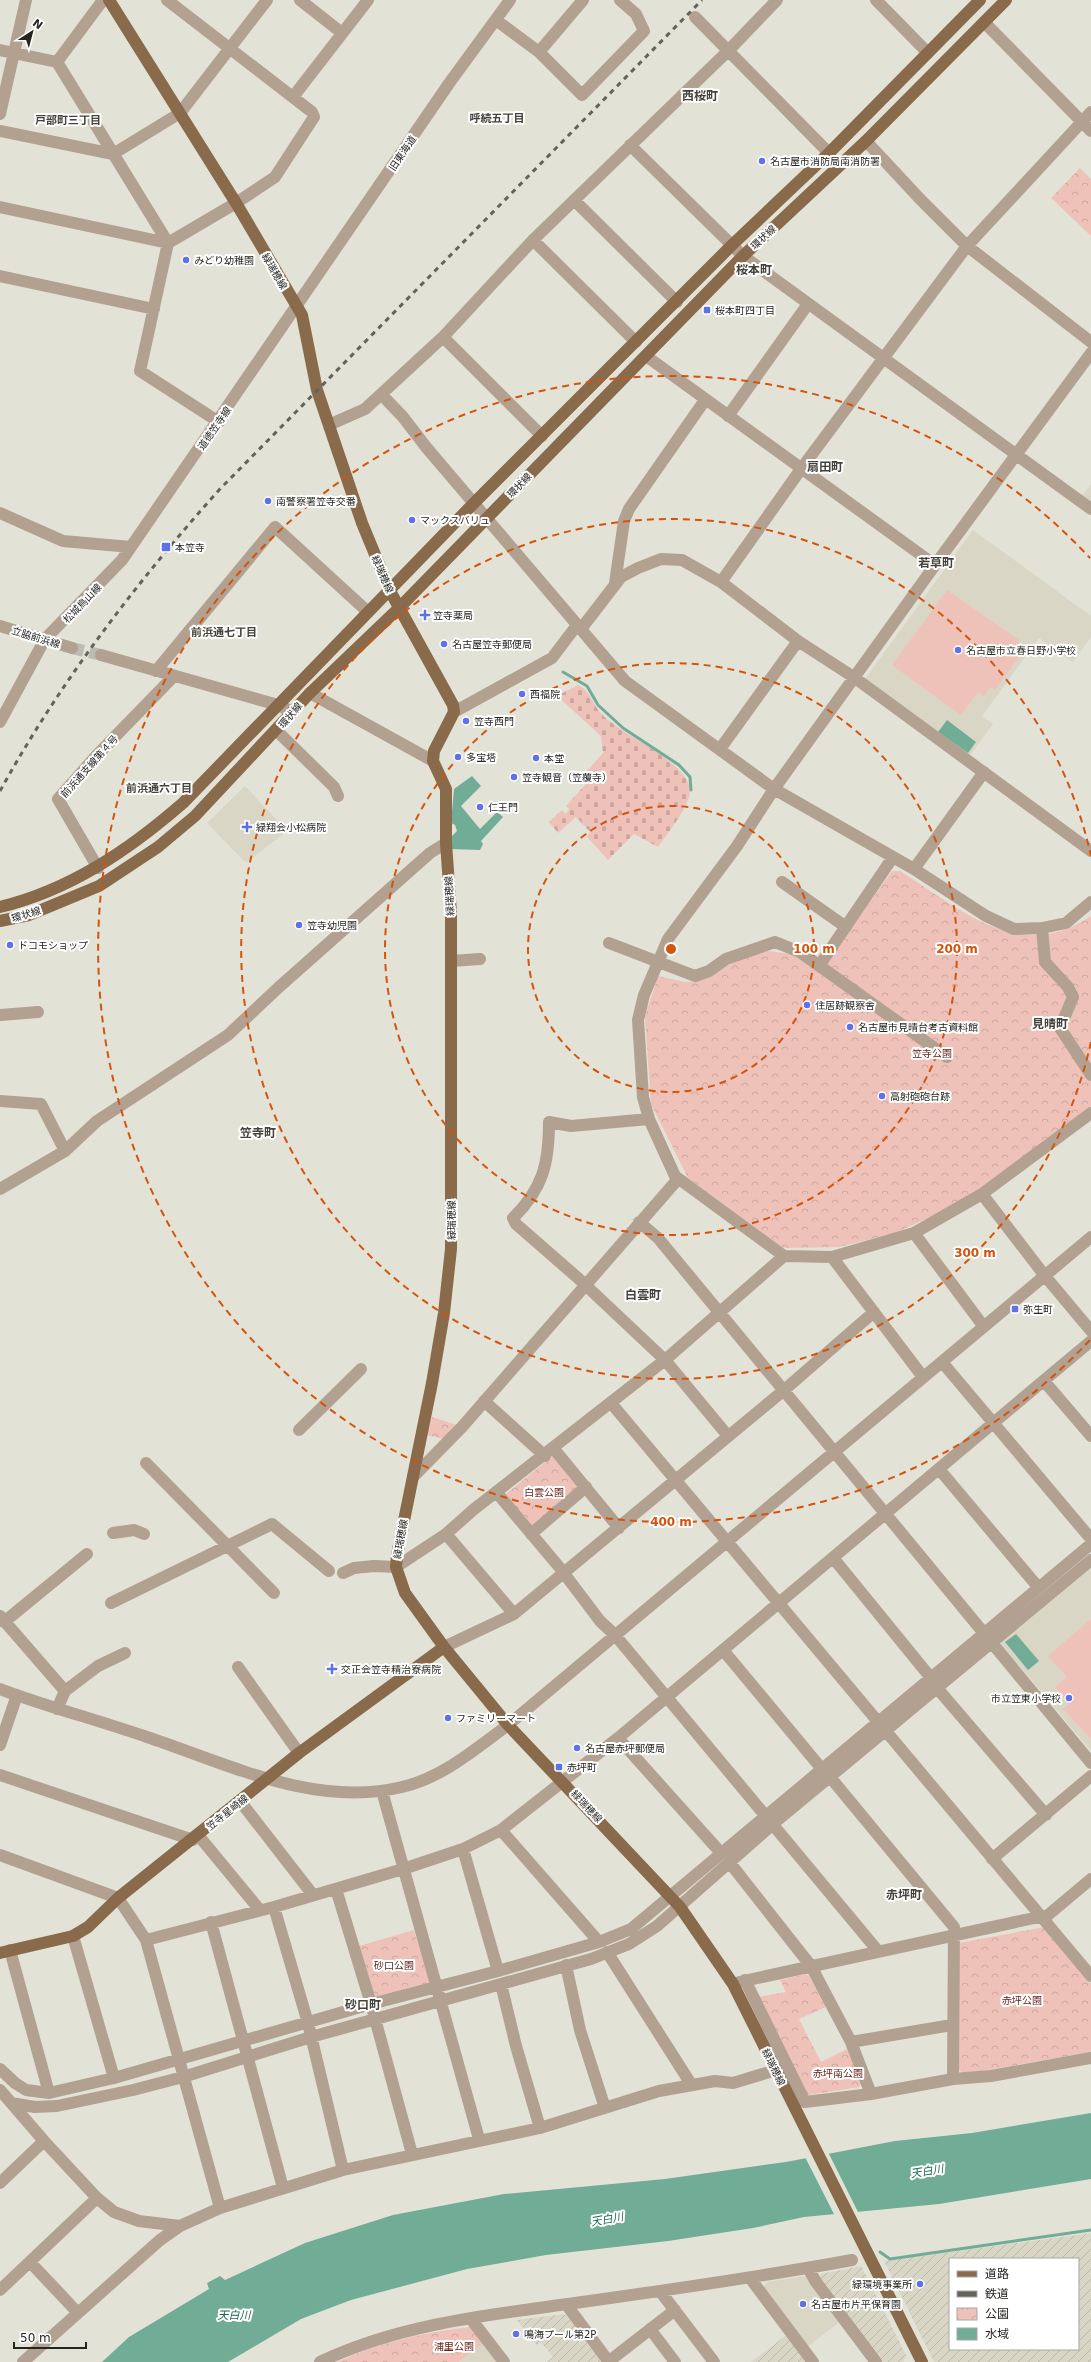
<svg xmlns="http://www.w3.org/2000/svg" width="1091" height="2362" viewBox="0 0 1091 2362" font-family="'DejaVu Sans','Noto Sans JP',sans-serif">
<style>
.built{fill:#d9d6c5}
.industrial{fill:url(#industrial-furrows);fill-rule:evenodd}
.cemetery{fill:url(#cemetery-stones)}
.park{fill:url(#park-crowns)}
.garden{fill:#efc2b9}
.water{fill:#71ac96}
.pier{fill:#e3e2d7}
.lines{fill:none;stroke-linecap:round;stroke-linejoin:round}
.stream{stroke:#71ac96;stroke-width:3}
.minor-tunnel{stroke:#bdbcb2;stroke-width:12;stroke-dasharray:12 6;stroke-linecap:butt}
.minor{stroke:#b2a190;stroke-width:12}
.major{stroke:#896a4b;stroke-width:12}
.rail{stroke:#63635c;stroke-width:3;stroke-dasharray:5 5;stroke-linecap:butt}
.ring{fill:none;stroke:#d4540e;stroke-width:2;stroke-dasharray:7 5}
.poi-dot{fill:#5f71e9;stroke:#fff;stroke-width:1.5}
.labels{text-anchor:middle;stroke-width:4;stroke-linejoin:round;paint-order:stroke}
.street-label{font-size:10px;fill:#242420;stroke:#fff}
.poi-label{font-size:10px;fill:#242420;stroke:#fff;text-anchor:start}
.park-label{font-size:10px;fill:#611d14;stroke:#fff}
.neighbourhood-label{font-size:11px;font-weight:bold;fill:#44423a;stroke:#fff}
.water-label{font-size:11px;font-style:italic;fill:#1b654f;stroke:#fff}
.quarter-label{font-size:12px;font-weight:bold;fill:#44423a;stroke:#fff}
.centre{fill:#d4540e;stroke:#fff;stroke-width:2}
.ring-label{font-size:12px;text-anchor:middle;font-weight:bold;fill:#d4540e;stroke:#fff;stroke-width:4;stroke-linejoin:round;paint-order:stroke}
</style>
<defs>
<pattern id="industrial-furrows" width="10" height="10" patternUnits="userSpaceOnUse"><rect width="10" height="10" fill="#d9d6c5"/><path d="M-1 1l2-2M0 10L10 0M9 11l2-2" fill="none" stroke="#bab8a9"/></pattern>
<pattern id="cemetery-stones" width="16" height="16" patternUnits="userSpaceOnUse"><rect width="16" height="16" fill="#efc2b9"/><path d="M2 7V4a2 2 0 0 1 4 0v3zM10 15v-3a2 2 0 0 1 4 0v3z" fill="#cda79f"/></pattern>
<pattern id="park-crowns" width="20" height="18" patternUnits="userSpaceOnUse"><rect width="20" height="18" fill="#efc2b9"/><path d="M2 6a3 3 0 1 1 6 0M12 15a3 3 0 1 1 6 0" fill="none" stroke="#cda79f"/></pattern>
</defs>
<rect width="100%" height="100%" fill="#e3e2d7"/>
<path class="built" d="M 1091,484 L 1091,503 L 1084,498 L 1083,495 Z
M 973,530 L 1091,616 L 1091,637 L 1073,662 L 1039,638 L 982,716 L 993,724 L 968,758 L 865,679 Z
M 245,786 L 287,831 L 247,862 L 244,861 L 207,823 Z
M 1091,1566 L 1091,1751 L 1001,1644 L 1002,1640 Z
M 806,2276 L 811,2279 L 842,2320 L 807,2347 L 763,2288 L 767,2282 Z
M 485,2342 L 500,2362 L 459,2362 Z"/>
<path class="industrial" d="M 1091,2233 L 1091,2362 L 934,2362 L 884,2261 ZM 950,2259 L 1078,2259 L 1078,2349 L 950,2349 Z
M 861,2266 L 906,2355 L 903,2362 L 880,2362 L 818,2280 L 821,2274 Z
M 564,2314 L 571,2317 L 601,2357 L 600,2362 L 547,2362 L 553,2357 L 541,2342 L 537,2345 L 517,2320 Z
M 788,2334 L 808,2362 L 751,2362 Z"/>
<path class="cemetery" d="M 578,685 C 589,689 592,703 599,711 C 603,716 609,721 615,725 C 633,740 699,769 689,797 C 683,815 669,831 658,847 L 634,834 L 608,860 L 587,837 L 590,832 L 576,817 L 558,833 L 549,822 L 562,810 L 566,814 L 569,809 L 566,806 L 586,784 L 585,773 L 603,753 L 601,736 L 557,696 Z"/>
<path class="park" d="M 1080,168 L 1091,179 L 1091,236 L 1051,198 Z
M 892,871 L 900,871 C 961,909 1019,965 1091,916 L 1091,1108 L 979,1190 L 939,1213 L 895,1233 L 839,1247 L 783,1248 L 688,1178 L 651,1104 L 645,1016 L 658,976 L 685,982 L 697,981 L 759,950 L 793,954 L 820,971 Z
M 432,1417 L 457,1425 L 443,1439 L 427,1435 Z
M 555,1454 L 583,1488 L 533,1529 L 505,1495 Z
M 1044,1927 L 1091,1984 L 1091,2052 L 965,2074 L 959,2070 L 957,1947 L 959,1943 Z
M 414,1930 L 430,1984 L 375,1999 L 359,1946 Z
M 805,1974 L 809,1976 L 826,2007 L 799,2019 L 821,2062 L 847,2049 L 862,2082 L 859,2087 L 808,2095 L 758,1997 L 786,1992 L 780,1980 Z
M 471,2327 L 485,2342 L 459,2362 L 337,2362 C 379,2342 426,2332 471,2327 Z"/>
<path class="garden" d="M 947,590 L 1019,640 L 1017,643 L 1025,649 L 995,690 L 991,687 L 984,696 L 978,692 L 961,715 L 892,665 Z
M 1091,1619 L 1091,1739 L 1063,1709 L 1069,1704 L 1055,1687 L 1067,1677 L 1048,1656 Z"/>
<path class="water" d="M 947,720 L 976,742 L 968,753 L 938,732 Z
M 472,776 L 481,786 L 461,806 L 480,829 L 497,812 L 503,817 L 481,841 L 483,844 L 480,850 L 450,849 L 451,837 L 457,831 L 455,825 L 451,823 L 454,789 Z
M 1016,1634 L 1039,1661 L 1028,1670 L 1005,1642 Z
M 1091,2113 L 1091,2179 L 939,2204 L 804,2217 L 753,2228 L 668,2241 L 546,2255 L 467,2269 L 351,2300 L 301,2319 L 228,2362 L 102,2362 L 129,2337 L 209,2289 L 207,2283 L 220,2276 L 225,2280 L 305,2243 L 393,2215 L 504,2194 L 665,2179 L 786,2162 L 895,2141 L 972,2133 Z"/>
<path class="pier" d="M 828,2152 L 859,2214 L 835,2216 L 805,2157 Z"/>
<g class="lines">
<path class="stream" d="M 563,672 L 587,686 L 598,705 L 623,728 L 679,765 L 690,777 L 691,790
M 880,2252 L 890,2259 L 1091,2230"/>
<path class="minor-tunnel" d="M 72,648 L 101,655"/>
<path class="minor" d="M 300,0 L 342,33
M 583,0 L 539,52 L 582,95 L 644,31 L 636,14 L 620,0
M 876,0 L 928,53
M 695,17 L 829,153
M 496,20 L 539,52
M 984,22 L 1091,131
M 0,50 L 57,62 L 168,243 L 140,371 L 219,422
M 57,62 L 103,0
M 293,97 L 368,0
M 0,114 L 26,0
M 0,131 L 113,154 L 180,113 L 267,0
M 866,141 L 920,199 L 967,246 L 1091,342
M 630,145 L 743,256 L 1091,509
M 574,200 L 677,302
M 0,207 L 168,243 L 236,203 L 275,177 L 314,117 L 312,112 L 167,0
M 533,240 L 636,342
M 0,276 L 154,309
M 443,337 L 542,436
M 646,356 L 935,565
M 381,394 L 403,417 L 426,447 L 625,681 L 774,789 L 914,869 L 986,916 L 1014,929 L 1042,928 L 1066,923 L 1091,902
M 728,416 L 808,304
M 331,424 L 365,409 L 443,337 L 533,240 L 728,51 L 777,0
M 0,513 L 63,541 L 131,547
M 721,582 L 801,469 L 967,246 L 1091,112
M 615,583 L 624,521 L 629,509 L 705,400
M 0,626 L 72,648
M 581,629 L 621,577 L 638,568 L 661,559 L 682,560 L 721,582 L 798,641 L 855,678 L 1091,851
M 101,655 L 278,705 L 293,712
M 156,671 L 275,527 L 368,612
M 310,693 L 433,761
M 454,712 L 552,658 L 577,625
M 0,722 L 45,639 L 122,560 L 450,82 L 510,0
M 277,731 L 334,787 L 338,796
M 720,749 L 798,641
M 98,868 L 58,799 L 97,755 L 174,676
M 914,869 L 984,772
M 782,882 L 846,927
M 1042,928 L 1045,962 L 1068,987 L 1073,997 L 1060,1028 L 1091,1075
M 609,943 L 695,976 L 709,971 L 726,959 L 775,942 L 800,952 L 947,1057
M 451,961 L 480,959
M 819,966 L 893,857
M 0,1015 L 38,1012
M 0,1101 L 41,1104 L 65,1151
M 649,1119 L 571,1126 L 549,1122 C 549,1163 543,1189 513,1218 L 516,1224 L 579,1279 L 665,1360 L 728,1436
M 0,1189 L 65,1151 L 97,1121 L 228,1035 L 278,988 L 430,853 L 446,843
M 982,1194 L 1045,1276 L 1091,1331
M 639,1222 L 658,1238 L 1091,1763
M 914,1233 L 984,1327
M 784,1256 L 675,1176 L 649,1119 L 643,1097 L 638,1020 L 644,995 L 668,939 L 737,846 L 774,789 L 935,565 L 1091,353
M 832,1257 L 923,1377
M 942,1362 L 1091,1539
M 1044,1381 L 1091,1436
M 484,1401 L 545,1456
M 611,1403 L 1091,1976
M 299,1430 L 361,1369
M 554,1449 L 619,1528
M 146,1463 L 274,1593
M 939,1469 L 1038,1587
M 413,1477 L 462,1427 L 678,1179
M 497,1493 L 560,1568 L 600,1621 L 615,1635 L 878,1951
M 113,1533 L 134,1530 L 144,1534
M 446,1534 L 514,1614
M 531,1534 L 586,1487
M 834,1559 L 931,1678
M 343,1573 L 354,1568 L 374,1566 L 396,1567 L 446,1534 L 473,1510 L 665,1360 L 784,1256 L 832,1257 L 914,1233 L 982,1194 L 1091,1113
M 111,1603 L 272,1524 L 329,1571
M 0,1616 L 65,1691
M 4,1622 L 87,1554
M 444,1647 L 514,1614 L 783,1391 L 874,1312
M 723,1650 L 821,1768
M 238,1667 L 299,1753
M 937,1688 L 1046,1815
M 0,1689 C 48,1707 98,1720 147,1737 C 228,1764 315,1808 402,1787 C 442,1778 475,1749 508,1725 L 1091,1237
M 57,1709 L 65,1691 L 98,1666 L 125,1653
M 618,1738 L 721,1853
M 0,1745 L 17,1695
M 0,1775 L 193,1840
M 830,1777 L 954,1927 L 953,2079
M 382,1791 L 479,2139
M 240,1801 L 313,1895
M 501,1830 L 599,1942
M 198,1835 L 259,1909
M 463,1849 L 498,1971
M 0,1855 L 118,1898 L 146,1940 L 220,2208
M 992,1859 L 1091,1776
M 730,1863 L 811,1966 L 851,2042 L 871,2094
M 336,1889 L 371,2004 L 412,2154
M 274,1907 L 308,2023 L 343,2170
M 211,1922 L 283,2188
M 73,1936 L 114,2078
M 146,1940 L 274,1907 L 403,1869 L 463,1849 L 501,1830 L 618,1738 L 1091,1341
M 10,1950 L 49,2093
M 607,1952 L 691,2084
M 566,1965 L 580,2030 L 605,2108
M 745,1980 L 805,2102 L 871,2094 L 953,2079 L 991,2076 L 1091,2058
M 739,1982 L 1048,1915 L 1091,1879
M 501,1984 L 516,2046 L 540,2128
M 851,2042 L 952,2025
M 0,2069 L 15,2083 L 26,2090 L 49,2093 L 114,2078 L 371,2004 L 498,1971 L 599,1942 L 631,1929 L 1091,1544
M 0,2090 L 44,2141 L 97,2198 L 114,2212 L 139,2221 L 180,2226
M 11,2103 L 35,2107 L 57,2106 L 133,2090 L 183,2077 L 311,2037 L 591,1959 L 629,1944 L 657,1926 L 773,1824 L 1091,1560
M 0,2183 L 44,2141
M 30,2262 L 78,2313
M 808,2268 L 816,2282 L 876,2362
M 750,2278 L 813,2362
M 0,2290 L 97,2198
M 660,2291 L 714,2362
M 566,2304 L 609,2362
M 471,2319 L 504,2362
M 650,2329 L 675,2362
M 23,2362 L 160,2240 L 180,2226 L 220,2208 L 343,2170 L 540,2128 L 659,2091 L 715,2081 L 733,2083 L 776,2070
M 320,2362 C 399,2324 488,2315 575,2303 C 668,2290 760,2277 852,2260
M 608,2362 L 675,2310"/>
<path class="major" d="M 109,0 L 236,203 L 302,315 L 317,390 L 362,523 L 390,591 L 453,705 L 454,712 L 434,751 L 433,761 L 446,789 L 446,843 L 451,913 L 451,1249 L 444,1313 L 432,1383 L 397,1555 L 396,1567 L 405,1593 L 444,1647 L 508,1725 L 680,1907 L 733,1984 L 922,2362
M 0,907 C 70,890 129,850 183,803 L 474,503 L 732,245 L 829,153 L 980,0
M 0,921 L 29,915 L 99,886 L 158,847 L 195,816 L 310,693 L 400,607 L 743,256 L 866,141 L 1006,0
M 0,1953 L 73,1936 L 88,1927 L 118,1898 L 299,1753 L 444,1647"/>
<path class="rail" d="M 0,791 C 60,682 136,583 219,490 L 702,0"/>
</g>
<g class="ring">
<circle cx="671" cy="949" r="143"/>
<circle cx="671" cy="949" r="286"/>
<path d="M1091 1042A430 430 0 1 1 1091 856"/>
<path d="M1090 1340A573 573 0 1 1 1090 558"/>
</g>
<g class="poi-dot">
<circle cx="762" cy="161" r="4"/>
<circle cx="186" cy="260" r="4"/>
<rect x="703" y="306" width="8" height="8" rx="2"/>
<circle cx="268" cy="501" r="4"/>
<circle cx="412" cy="520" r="4"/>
<rect x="161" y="542" width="10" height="10" rx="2"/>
<path d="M423 609h4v4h4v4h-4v4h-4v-4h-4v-4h4z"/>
<circle cx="444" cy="644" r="4"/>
<circle cx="958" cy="650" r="4"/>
<circle cx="522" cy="694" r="4"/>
<circle cx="466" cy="721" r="4"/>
<circle cx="458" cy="757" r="4"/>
<circle cx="536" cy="758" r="4"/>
<circle cx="514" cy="777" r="4"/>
<circle cx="480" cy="807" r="4"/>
<path d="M245 821h4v4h4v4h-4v4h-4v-4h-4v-4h4z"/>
<circle cx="299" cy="925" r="4"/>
<circle cx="10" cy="945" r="4"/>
<circle cx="807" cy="1005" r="4"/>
<circle cx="850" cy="1027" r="4"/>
<circle cx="882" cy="1096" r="4"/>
<rect x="1011" y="1305" width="8" height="8" rx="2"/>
<path d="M330 1663h4v4h4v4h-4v4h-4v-4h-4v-4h4z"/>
<circle cx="1069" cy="1698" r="4"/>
<circle cx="448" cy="1718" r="4"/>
<circle cx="577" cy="1748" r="4"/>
<rect x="555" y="1763" width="8" height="8" rx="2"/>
<circle cx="920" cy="2284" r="4"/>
<circle cx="803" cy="2304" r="4"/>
<circle cx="516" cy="2334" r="4"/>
</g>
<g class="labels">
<g class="street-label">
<text transform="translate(402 153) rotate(-56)" y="4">旧東海道</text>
<text transform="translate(763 237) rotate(-43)" y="4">環状線</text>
<text transform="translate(275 271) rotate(60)" y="4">緑瑞穂線</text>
<text transform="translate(214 428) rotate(-55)" y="4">道徳笠寺線</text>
<text transform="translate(519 485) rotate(-46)" y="4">環状線</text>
<text transform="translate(383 574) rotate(67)" y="4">緑瑞穂線</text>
<text transform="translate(82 603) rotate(-46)" y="4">松城鳥山線</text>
<text transform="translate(36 637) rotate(17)" y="4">立脇前浜線</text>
<text transform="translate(290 715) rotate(-49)" y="4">環状線</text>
<text transform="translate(89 766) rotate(-48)" y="4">前浜通支線第４号</text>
<text transform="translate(449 896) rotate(-93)" y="4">緑瑞穂線</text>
<text transform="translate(26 914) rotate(-17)" y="4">環状線</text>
<text transform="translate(451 1220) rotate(-90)" y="4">緑瑞穂線</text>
<text transform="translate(400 1539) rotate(-80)" y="4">緑瑞穂線</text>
<text transform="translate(587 1806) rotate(47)" y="4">緑瑞穂線</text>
<text transform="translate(227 1812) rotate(-39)" y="4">笠寺星崎線</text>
<text transform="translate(774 2067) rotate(64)" y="4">緑瑞穂線</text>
</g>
<g class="poi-label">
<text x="770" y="165">名古屋市消防局南消防署</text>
<text x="194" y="264">みどり幼稚園</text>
<text x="715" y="314">桜本町四丁目</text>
<text x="276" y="505">南警察署笠寺交番</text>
<text x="420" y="524">マックスバリュ</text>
<text x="175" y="551">本笠寺</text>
<text x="433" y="619">笠寺薬局</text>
<text x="452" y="648">名古屋笠寺郵便局</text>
<text x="966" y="654">名古屋市立春日野小学校</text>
<text x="530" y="698">西福院</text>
<text x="474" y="725">笠寺西門</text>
<text x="466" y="761">多宝塔</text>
<text x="544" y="762">本堂</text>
<text x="522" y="781">笠寺観音（笠覆寺）</text>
<text x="488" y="811">仁王門</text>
<text x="256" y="831">緑翔会小松病院</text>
<text x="307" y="929">笠寺幼児園</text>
<text x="18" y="949">ドコモショップ</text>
<text x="815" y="1009">住居跡観察舎</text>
<text x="858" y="1031">名古屋市見晴台考古資料館</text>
<text x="890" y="1100">高射砲砲台跡</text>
<text x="1023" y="1313">弥生町</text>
<text x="341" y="1673">交正会笠寺精治寮病院</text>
<text x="1061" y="1702" text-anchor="end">市立笠東小学校</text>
<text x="456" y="1722">ファミリーマート</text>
<text x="585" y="1752">名古屋赤坪郵便局</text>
<text x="567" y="1771">赤坪町</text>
<text x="912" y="2288" text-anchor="end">緑環境事業所</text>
<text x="811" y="2308">名古屋市片平保育園</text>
<text x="524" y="2338">鳴海プール第2P</text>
</g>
<g class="park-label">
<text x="932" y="1057">笠寺公園</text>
<text x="544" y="1496">白雲公園</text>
<text x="394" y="1969">砂口公園</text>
<text x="1022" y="2004">赤坪公園</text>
<text x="838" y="2077">赤坪南公園</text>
<text x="454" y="2350">浦里公園</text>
</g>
<g class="neighbourhood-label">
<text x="497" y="122">呼続五丁目</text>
<text x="68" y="124">戸部町三丁目</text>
<text x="224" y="636">前浜通七丁目</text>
<text x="159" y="792">前浜通六丁目</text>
</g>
<g class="water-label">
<text transform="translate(927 2171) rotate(-9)" y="4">天白川</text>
<text transform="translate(607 2219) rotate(-10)" y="4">天白川</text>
<text x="234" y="2319">天白川</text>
</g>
<g class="quarter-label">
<text x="700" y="100">西桜町</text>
<text x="754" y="274">桜本町</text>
<text x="825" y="471">扇田町</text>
<text x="936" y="567">若草町</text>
<text x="1050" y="1028">見晴町</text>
<text x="258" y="1137">笠寺町</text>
<text x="643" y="1299">白雲町</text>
<text x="904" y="1899">赤坪町</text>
<text x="363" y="2009">砂口町</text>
</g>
</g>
<circle cx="671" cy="949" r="6" class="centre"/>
<g class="ring-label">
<text x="814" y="953">100 m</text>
<text x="957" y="953">200 m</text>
<text x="975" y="1257">300 m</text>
<text x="671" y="1526">400 m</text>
</g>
<rect x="949" y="2258" width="130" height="92" fill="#ffffff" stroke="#a7a7a6"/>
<rect x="957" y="2271" width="20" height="6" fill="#896a4b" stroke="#a7a7a6"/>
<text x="985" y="2278" font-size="12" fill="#242420">道路</text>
<rect x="957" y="2291" width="20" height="6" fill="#63635c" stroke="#a7a7a6"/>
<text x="985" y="2298" font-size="12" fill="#242420">鉄道</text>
<rect x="957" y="2308" width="20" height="12" fill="url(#park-crowns)" stroke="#a7a7a6"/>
<text x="985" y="2318" font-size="12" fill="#242420">公園</text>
<rect x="957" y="2328" width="20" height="12" fill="#71ac96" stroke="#a7a7a6"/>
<text x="985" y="2338" font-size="12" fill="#242420">水域</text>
<g transform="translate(32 32) rotate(36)" stroke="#ffffff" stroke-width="3" paint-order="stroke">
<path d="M0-3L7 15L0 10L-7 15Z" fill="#242420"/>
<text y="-6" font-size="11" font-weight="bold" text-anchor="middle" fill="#242420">N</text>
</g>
<path d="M14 2342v6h72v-6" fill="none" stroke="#242420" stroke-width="2"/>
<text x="20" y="2342" font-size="12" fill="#242420" stroke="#ffffff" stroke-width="3" paint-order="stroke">50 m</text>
</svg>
